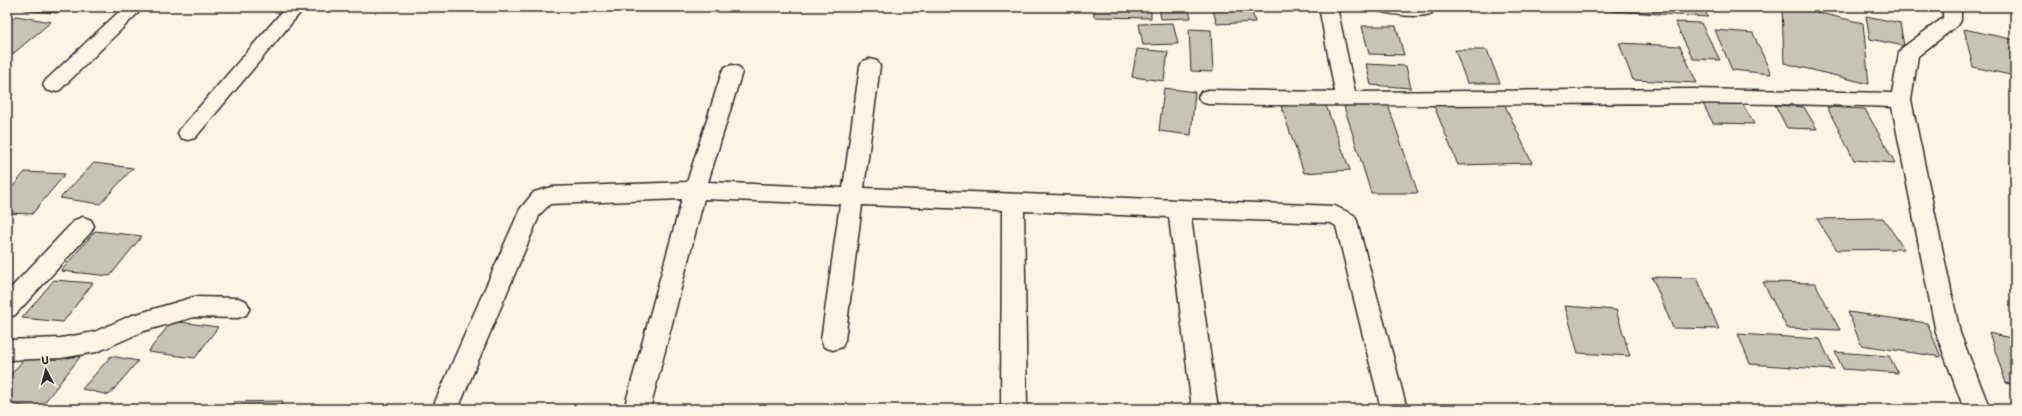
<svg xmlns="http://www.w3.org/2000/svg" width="2022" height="416" viewBox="0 0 2022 416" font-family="'Shantell Sans',sans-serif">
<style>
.building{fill:#c8c3b7;stroke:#2b2b2b}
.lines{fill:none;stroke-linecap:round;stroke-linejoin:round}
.minor-casing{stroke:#2b2b2b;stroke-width:3}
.minor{fill:#fcf5e5;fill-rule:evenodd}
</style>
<rect width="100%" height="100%" fill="#fcf5e5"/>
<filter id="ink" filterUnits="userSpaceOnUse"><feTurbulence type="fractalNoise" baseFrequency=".025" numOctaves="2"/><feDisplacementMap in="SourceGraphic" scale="8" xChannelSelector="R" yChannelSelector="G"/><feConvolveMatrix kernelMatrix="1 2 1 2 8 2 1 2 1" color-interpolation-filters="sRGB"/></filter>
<g filter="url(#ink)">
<path class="building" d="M 27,7 L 64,7 L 57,13 L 24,10 Z
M 1094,7 L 1151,7 L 1151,18 L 1094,17 Z
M 1159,7 L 1188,7 L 1191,18 L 1161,19 Z
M 1548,7 L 1703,7 L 1708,17 Z
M 1782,7 L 1794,7 L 1863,23 L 1869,84 L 1784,63 Z
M 1251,8 L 1255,22 L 1217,24 L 1213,10 Z
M 16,16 L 51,22 L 9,57 L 7,57 L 7,23 Z
M 1866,16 L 1900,23 L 1904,46 L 1870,39 Z
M 1675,22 L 1701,23 L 1720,60 L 1693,59 Z
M 1173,23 L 1178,44 L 1143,45 L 1139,24 Z
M 1362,26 L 1396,26 L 1404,55 L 1369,54 Z
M 1189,29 L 1211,30 L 1213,72 L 1191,71 Z
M 1964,29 L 2015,40 L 2015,76 L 1973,67 Z
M 1715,30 L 1753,33 L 1771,74 L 1732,70 Z
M 1619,43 L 1680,46 L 1697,83 L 1633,80 Z
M 1137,49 L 1168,52 L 1164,81 L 1132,77 Z
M 1455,50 L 1487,50 L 1500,83 L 1467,83 Z
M 1366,64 L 1406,66 L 1411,88 L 1371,85 Z
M 1164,88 L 1195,92 L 1191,135 L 1159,131 Z
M 1502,99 L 1532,163 L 1458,165 L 1432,101 Z
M 1701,100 L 1741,101 L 1754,124 L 1713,123 Z
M 1387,102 L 1418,193 L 1371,193 L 1343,103 Z
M 1325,103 L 1350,170 L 1304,173 L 1281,106 Z
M 1775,105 L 1804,107 L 1817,129 L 1787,128 Z
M 1827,107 L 1865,109 L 1895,163 L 1854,160 Z
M 94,163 L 133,168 L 100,204 L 60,198 Z
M 25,172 L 65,174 L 32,214 L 7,213 L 7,193 Z
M 1883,218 L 1904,249 L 1837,250 L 1817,219 Z
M 95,231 L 142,236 L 110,276 L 61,271 Z
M 1652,277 L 1697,278 L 1719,329 L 1673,328 Z
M 54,280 L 93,283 L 63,322 L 22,318 Z
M 1763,282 L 1815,283 L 1840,330 L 1787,328 Z
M 1565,306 L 1616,310 L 1630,356 L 1578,353 Z
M 1848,312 L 1927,323 L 1941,357 L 1861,345 Z
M 172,321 L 218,327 L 195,358 L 148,352 Z
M 1989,333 L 2015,339 L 2015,385 L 2006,383 Z
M 1738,334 L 1820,339 L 1834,370 L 1750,364 Z
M 32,350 L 80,357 L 40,408 L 7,404 L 7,379 Z
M 1835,352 L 1889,356 L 1898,373 L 1843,369 Z
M 111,356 L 138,361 L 109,395 L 82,389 Z
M 283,401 L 280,409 L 231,409 L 234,402 Z"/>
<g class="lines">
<g class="minor-casing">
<path id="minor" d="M 124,7 L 144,7 L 60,90 L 53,92 L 46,90 L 43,85 L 46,80 Z
M 286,7 L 305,7 L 195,138 L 188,140 L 181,138 L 178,133 L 181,128 Z
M 1319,7 L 1337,7 L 1355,92 L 1693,89 L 1892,93 L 1899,53 L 1902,48 L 1943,18 L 1943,7 L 1961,7 L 1961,20 L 1959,24 L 1918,56 L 1911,100 L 1960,333 L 1990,409 L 1964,409 L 1936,333 L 1892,107 C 1664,98 1436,109 1208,104 L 1201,102 L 1198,97 L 1201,92 L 1208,90 L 1335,92 Z
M 1377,7 L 1431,7 L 1433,10 L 1431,14 C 1416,18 1394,15 1379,11 Z
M 870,59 L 877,61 L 880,66 L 864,188 L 1335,206 L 1354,215 L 1357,221 L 1407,409 L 1381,409 L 1336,226 L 1331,223 L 1191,218 L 1218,409 L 1192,409 L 1169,217 L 1024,211 L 1027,409 L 1001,409 L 1002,210 L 862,205 L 845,340 L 842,347 L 833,350 L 824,347 L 821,340 L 840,204 L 704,199 L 650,409 L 624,409 L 682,199 L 550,204 L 540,214 L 458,409 L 432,409 L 520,209 L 534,192 L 552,187 L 687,182 L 722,72 L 725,67 L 732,65 L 739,67 L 742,72 L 708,182 L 843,188 L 860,66 L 863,61 Z
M 83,217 L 91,220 L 94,226 L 91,232 L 15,315 L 7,318 L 7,292 L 75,220 Z
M 194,297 L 238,298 L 246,301 L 250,308 L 246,315 L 238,318 L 194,317 L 144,331 L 97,352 L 61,358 L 7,360 L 7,340 L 61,338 L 94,332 L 130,316 Z"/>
</g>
<use href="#minor" class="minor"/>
</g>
</g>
<rect width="2022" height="416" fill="none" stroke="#fcf5e5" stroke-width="24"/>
<rect x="12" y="12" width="1998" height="392" fill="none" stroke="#2b2b2b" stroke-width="1.5" filter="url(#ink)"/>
<g transform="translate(46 370) rotate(354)" stroke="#fcf5e5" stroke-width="3" paint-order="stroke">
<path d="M0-3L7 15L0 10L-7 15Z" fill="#2b2b2b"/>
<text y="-6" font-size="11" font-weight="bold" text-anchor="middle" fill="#2b2b2b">U</text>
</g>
</svg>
